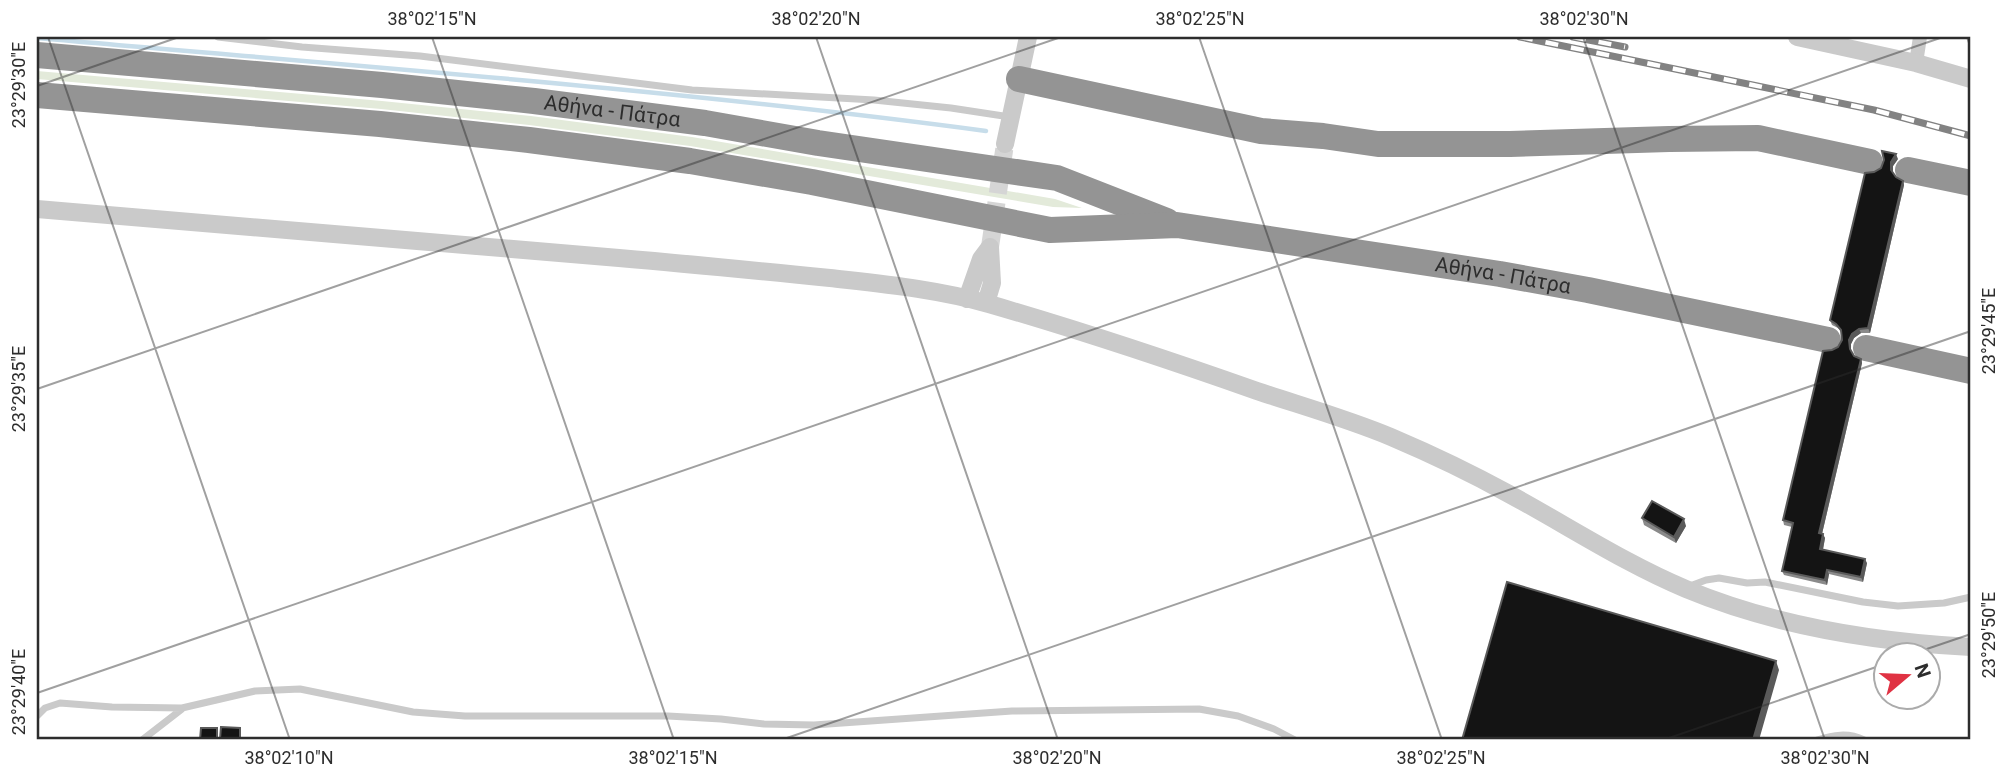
<svg xmlns="http://www.w3.org/2000/svg" width="2008" height="777" viewBox="0 0 2008 777" font-family="Roboto,sans-serif">
<style>
.green{fill:#e3eada}
.lines{fill:none;stroke-linecap:round;stroke-linejoin:round}
.stream{stroke:#c7ddea;stroke-width:4.5}
.tertiary-tunnel{stroke:#d5d5d5;stroke-width:18;stroke-dasharray:18 9;stroke-linecap:butt}
.service{stroke:#cacaca;stroke-width:7}
.minor{stroke:#cacaca;stroke-width:14}
.tertiary{stroke:#cacaca;stroke-width:18}
.motorway{stroke:#949494;stroke-width:26}
.rail-casing{stroke:#828282;stroke-width:7}
.rail{stroke:#fff;stroke-width:4.5;stroke-dasharray:13;stroke-linecap:butt}
.wall{fill:#8a8a8a}
.shaded-wall{fill:#5a5a5a}
.building{fill:#141414;stroke:#5a5a5a;stroke-width:2}
.ticks{fill:none;stroke:#2d2d2d;stroke-width:2;stroke-opacity:0.45}
.labels{text-anchor:middle;stroke-width:7;stroke-linejoin:round;paint-order:stroke}
.street-label{font-size:21px;fill:#2d2d2d;stroke:#fff}
.neatline{fill:none;stroke:#2d2d2d;stroke-width:2.5}
.ticks-label{font-size:18px;text-anchor:middle;fill:#2d2d2d}
</style>
<rect width="100%" height="100%" fill="#fff"/>
<path class="green" d="M 37,71 L 382,101 L 531,116 L 692,137 L 1055,199 L 1082,208 L 1053,207 L 690,146 L 529,125 L 381,109 L 37,79 Z"/>
<g class="lines">
<path class="stream" d="M 37,38 C 354,66 671,89 986,131"/>
<path class="tertiary-tunnel" d="M 990,247 L 1005,144"/>
<path class="service" d="M 218,37 L 302,47 L 420,56 L 692,90 L 874,100 L 951,108 L 1010,117
M 1690,586 L 1706,580 L 1719,578 L 1747,583 L 1765,582 L 1863,602 L 1898,606 L 1944,603 L 1971,597
M 37,716 L 45,708 L 60,703 L 112,707 L 182,708 L 255,691 L 300,689 L 413,712 L 465,716 L 668,716 L 721,719 L 764,724 L 814,725 L 1012,711 L 1199,709 L 1238,716 L 1274,729 L 1295,740
M 142,740 L 182,709
M 1817,740 C 1833,735 1848,732 1864,740"/>
<path class="minor" d="M 1916,63 L 1920,37"/>
<path class="tertiary" d="M 1797,37 L 1916,63 L 1971,79
M 1005,144 L 1028,37
M 37,209 C 231,225 425,242 619,258 C 690,264 760,271 830,278 C 883,284 937,289 989,304 C 1079,330 1169,360 1257,391 C 1302,406 1348,419 1391,437 C 1431,454 1471,473 1509,494 C 1568,526 1624,563 1686,589 C 1775,626 1875,642 1971,647
M 967,299 L 981,259 L 990,247
M 986,303 L 992,283 L 990,247"/>
<g class="motorway">
<path id="s1" d="M 37,55 L 382,85 L 534,101 L 705,123 L 818,143 L 1057,178 L 1167,221"/>
<path d="M 1019,79 L 1261,131 L 1323,136 L 1378,144 L 1510,144 L 1669,139 L 1758,138 L 1870,162"/>
<path id="s2" d="M 37,95 L 380,124 L 529,140 L 690,161 L 812,182 L 1050,230 L 1177,225 L 1500,274 L 1588,290 L 1828,340"/>
<path d="M 1908,170 L 1971,183"/>
<path d="M 1866,348 L 1971,371"/>
</g>
<g class="rail-casing">
<path id="rail" d="M 1520,37 L 1874,110 L 1971,136
M 1573,37 L 1625,47"/>
</g>
<use href="#rail" class="rail"/>
</g>
<path class="wall" d="M 1898,159 L 1893,166 L 1893,173 L 1896,177 L 1903,181 L 1904,185 L 1870,333 L 1861,333 L 1854,338 L 1851,344 L 1851,351 L 1854,356 L 1861,359 L 1862,363 L 1822,534 L 1825,538 L 1823,550 L 1867,563 L 1863,582 L 1829,574 L 1827,585 L 1784,575 L 1782,571 L 1792,527 L 1784,525 L 1783,520 L 1832,350 L 1838,347 L 1842,340 L 1841,332 L 1838,328 L 1832,325 L 1830,320 L 1874,172 Z
M 1642,518 L 1686,526 L 1676,543 L 1644,525 Z"/>
<path class="shaded-wall" d="M 1896,154 L 1898,159 L 1893,166 L 1893,174 L 1891,170 L 1891,162 Z
M 1903,181 L 1904,185 L 1870,333 L 1868,328 Z
M 1859,329 L 1861,333 L 1854,338 L 1851,344 L 1851,353 L 1850,349 L 1849,340 L 1852,334 Z
M 1861,359 L 1862,363 L 1821,538 L 1819,533 Z
M 1684,519 L 1686,526 L 1676,543 L 1674,537 Z
M 1823,534 L 1825,538 L 1822,554 L 1820,549 Z
M 1865,559 L 1867,563 L 1863,582 L 1861,577 Z
M 1827,570 L 1829,574 L 1827,585 L 1825,580 Z
M 1776,661 L 1779,670 L 1759,740 L 1753,740 Z"/>
<path class="building" d="M 1882,151 L 1896,154 L 1891,162 L 1891,170 L 1896,177 L 1903,181 L 1868,328 L 1859,329 L 1852,334 L 1849,340 L 1850,349 L 1854,356 L 1861,359 L 1819,533 L 1823,534 L 1820,549 L 1865,559 L 1861,577 L 1827,570 L 1825,580 L 1782,571 L 1793,523 L 1783,520 L 1823,351 L 1832,350 L 1838,347 L 1842,340 L 1841,330 L 1836,324 L 1830,320 L 1865,173 L 1874,172 L 1881,168 L 1884,160 Z
M 1652,501 L 1684,519 L 1674,537 L 1642,518 Z
M 1507,582 L 1776,661 L 1753,740 L 1462,740 Z
M 221,727 L 240,728 L 240,740 L 220,739 Z
M 201,728 L 217,728 L 217,740 L 200,740 Z"/>
<path class="ticks" d="M 48,37 L 290,740M 432,37 L 674,740M 816,37 L 1058,740M 1199,37 L 1442,740M 1583,37 L 1825,740M 1967,37 L 1971,49M 37,86 L 179,37M 37,389 L 1061,37M 1912,654 L 1971,634M 37,693 L 1943,37M 781,740 L 1971,331M 1663,740 L 1885,664"/>
<g class="labels">
<g class="street-label">
<text dy="7" stroke="none"><textPath href="#s1" startOffset="578">Αθήνα - Πάτρα</textPath></text>
<text dy="7" stroke="none"><textPath href="#s2" startOffset="1480">Αθήνα - Πάτρα</textPath></text>
</g>
</g>
<rect width="2008" height="777" fill="none" stroke="#ffffff" stroke-width="77"/>
<g transform="translate(1907 676) rotate(71)"><circle r="33" fill="#ffffff" stroke="#ababab" stroke-width="2"/>
<path d="M0-5L12 26L0 18L-12 26Z" fill="#e03243"/>
<text y="-10" font-size="19" font-weight="bold" text-anchor="middle" fill="#2d2d2d">N</text>
</g>
<rect x="38" y="38" width="1931" height="700" class="neatline"/>
<g class="ticks-label">
<text x="432" y="25">38°02'15"N</text>
<text x="816" y="25">38°02'20"N</text>
<text x="1200" y="25">38°02'25"N</text>
<text x="1584" y="25">38°02'30"N</text>
<text transform="translate(19 85) rotate(-90)" y="6">23°29'30"E</text>
<text transform="translate(1989 331) rotate(-90)" y="6">23°29'45"E</text>
<text transform="translate(19 389) rotate(-90)" y="6">23°29'35"E</text>
<text transform="translate(1989 635) rotate(-90)" y="6">23°29'50"E</text>
<text transform="translate(19 692) rotate(-90)" y="6">23°29'40"E</text>
<text x="289" y="764">38°02'10"N</text>
<text x="673" y="764">38°02'15"N</text>
<text x="1057" y="764">38°02'20"N</text>
<text x="1441" y="764">38°02'25"N</text>
<text x="1825" y="764">38°02'30"N</text>
</g>
</svg>
